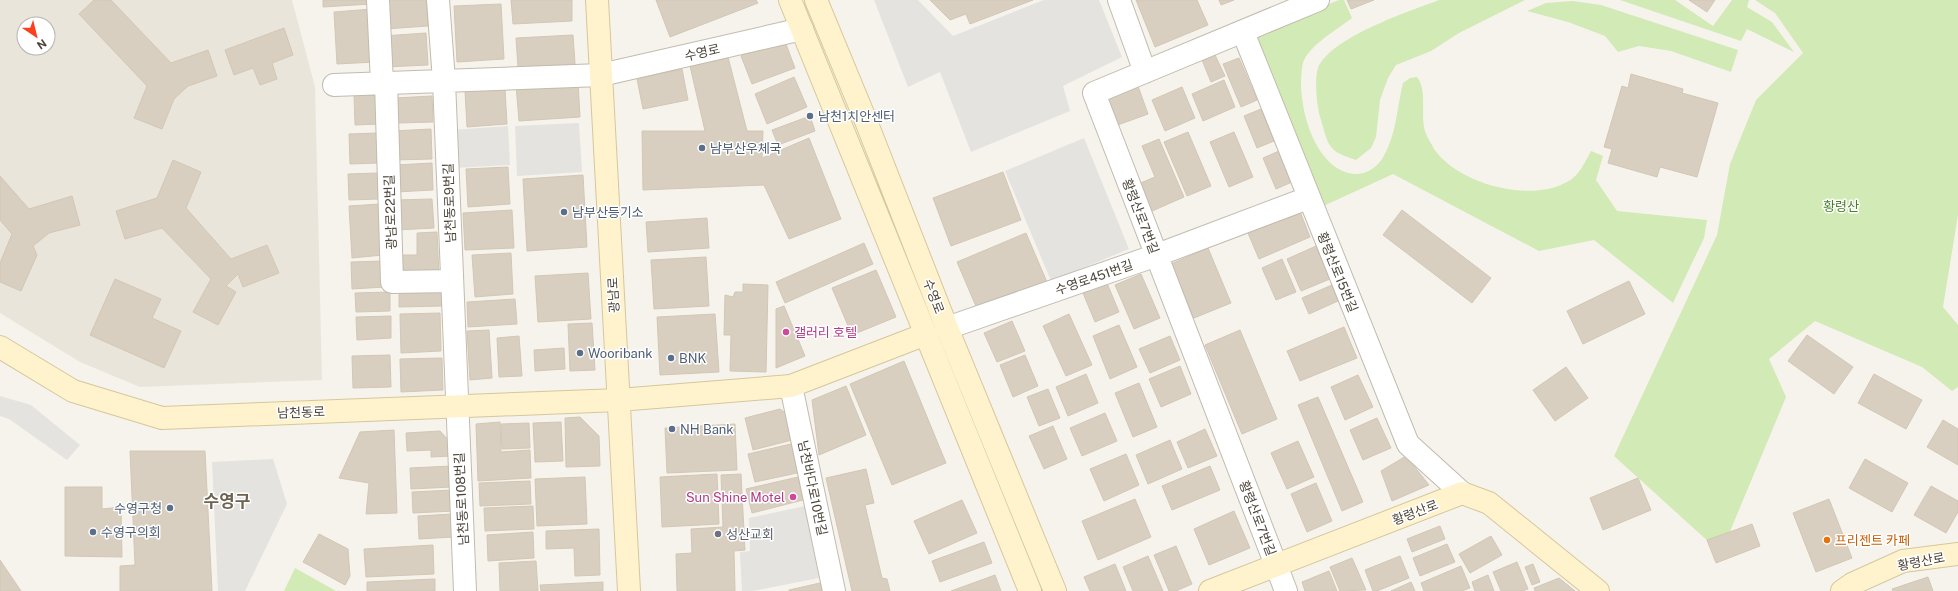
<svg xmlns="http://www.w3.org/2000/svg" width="1958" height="591" viewBox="0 0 1958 591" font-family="'Public Sans','Noto Sans KR',sans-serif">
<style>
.residential{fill:#eae5da;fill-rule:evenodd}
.green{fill:#d2eab5}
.parking{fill:#e5e3e0}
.building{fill:#d8cfc1;stroke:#d3c7b4}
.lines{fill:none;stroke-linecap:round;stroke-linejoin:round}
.street-casing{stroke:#c2bbae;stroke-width:24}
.secondary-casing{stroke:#d6c79b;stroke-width:24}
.street{stroke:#fff;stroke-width:22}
.secondary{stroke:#fff3cd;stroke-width:22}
.service-dot{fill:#5c6f8a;stroke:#fff;stroke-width:1.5}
.hotel-dot{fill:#d1479c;stroke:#fff;stroke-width:1.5}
.worship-dot{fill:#6b7280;stroke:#fff;stroke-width:1.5}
.food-dot{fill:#e8710a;stroke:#fff;stroke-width:1.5}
.labels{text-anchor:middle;stroke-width:3;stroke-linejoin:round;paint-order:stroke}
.street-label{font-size:13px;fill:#4b4439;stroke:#fff}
.service-label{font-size:13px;fill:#4e5e75;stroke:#fff;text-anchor:start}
.park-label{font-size:13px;fill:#4a7f2a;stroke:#fff}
.hotel-label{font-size:13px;fill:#b23c85;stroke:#fff;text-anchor:start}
.worship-label{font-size:13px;fill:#5b616d;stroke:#fff;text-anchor:start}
.food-label{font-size:13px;fill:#c56008;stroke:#fff;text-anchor:start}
.district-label{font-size:17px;font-weight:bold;fill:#6e6250;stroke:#fff}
</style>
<rect width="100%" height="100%" fill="#f6f3ec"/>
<path class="residential" d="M 0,0 L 292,0 L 315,87 L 322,380 L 140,387 L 80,362 L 0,313 ZM 24,24 L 48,24 L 48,48 L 24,48 Z"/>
<path class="green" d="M 1339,0 L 1344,0 L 1352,18 C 1339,28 1307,47 1303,63 C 1295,98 1312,169 1354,174 C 1365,175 1376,168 1382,159 C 1396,137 1397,108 1403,83 L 1410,78 L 1417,77 C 1427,89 1421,111 1424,127 C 1425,134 1431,143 1434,149 C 1458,184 1530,203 1567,182 C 1579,176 1585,162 1591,151 L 1603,156 L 1596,180 L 1617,211 L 1707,220 L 1704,238 L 1673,303 L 1594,240 L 1539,251 L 1393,174 L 1317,209 L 1251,45 L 1258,31 Z
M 1439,0 L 1525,0 L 1459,33 L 1431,51 L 1396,65 L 1388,78 L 1380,100 L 1376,137 L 1371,148 L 1356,160 C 1328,151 1329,147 1321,120 C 1317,109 1314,79 1318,68 C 1331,37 1408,12 1439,0 Z
M 1620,0 L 1675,0 L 1713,26 L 1732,0 L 1749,0 L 1747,7 L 1772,22 L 1794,52 L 1747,29 L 1741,41 Z
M 1755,0 L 1958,0 L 1958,215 L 1943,307 L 1958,325 L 1958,387 L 1952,391 L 1922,367 L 1815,321 L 1769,359 L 1786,397 L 1721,553 L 1614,456 L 1717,235 L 1730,164 L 1756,100 L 1803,53 L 1775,13 Z
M 1573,1 L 1601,5 L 1738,50 L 1731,72 L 1671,51 L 1639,46 L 1618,52 L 1605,36 L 1568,22 L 1527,11 L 1546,3 Z
M 295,568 L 336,591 L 284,591 Z"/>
<path class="parking" d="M 874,0 L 918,0 L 953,36 L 1044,0 L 1099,0 L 1122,57 L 1063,86 L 1070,111 L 971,152 L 940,72 L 908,87 Z
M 579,123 L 582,172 L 517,176 L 515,126 Z
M 508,126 L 510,165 L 453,168 L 451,130 Z
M 1084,138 L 1129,249 L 1051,281 L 1005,171 Z
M 0,396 L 31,405 L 80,445 L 67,460 L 9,419 L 0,416 Z
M 273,459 L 287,504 L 245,591 L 218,591 L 212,462 Z
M 805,506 L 819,578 L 753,591 L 742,591 L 740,552 L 750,551 L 749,518 Z"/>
<path class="building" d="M 94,0 L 111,0 L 171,63 L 208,50 L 217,76 L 188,86 L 174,99 L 162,129 L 134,118 L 147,86 L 79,14 Z
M 323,0 L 371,0 L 371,4 L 323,7 Z
M 383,0 L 426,0 L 428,26 L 385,29 Z
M 511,0 L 572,0 L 572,21 L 513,24 Z
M 656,0 L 756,0 L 758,3 L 670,37 Z
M 930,0 L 1033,0 L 970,24 L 966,14 L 950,20 Z
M 1136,0 L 1197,0 L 1208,25 L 1155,47 Z
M 1219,0 L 1234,0 L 1221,5 Z
M 1347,0 L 1374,0 L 1351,9 Z
M 1689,0 L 1715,0 L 1707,12 Z
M 501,4 L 504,59 L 457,62 L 454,6 Z
M 372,9 L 375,62 L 337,64 L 334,12 Z
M 284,28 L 293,55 L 272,63 L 277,79 L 260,85 L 253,68 L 234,75 L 225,50 Z
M 426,33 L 428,65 L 385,67 L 383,36 Z
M 573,35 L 575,64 L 518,67 L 516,38 Z
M 784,39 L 795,68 L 752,84 L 741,56 Z
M 1215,55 L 1225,76 L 1211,82 L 1202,60 Z
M 728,57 L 747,131 L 763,131 L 762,158 L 809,138 L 841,219 L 789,239 L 764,185 L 643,190 L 642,131 L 705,131 L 690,66 Z
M 1239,58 L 1257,100 L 1241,107 L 1223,64 Z
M 682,69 L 688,100 L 643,109 L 637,79 Z
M 1631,74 L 1683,89 L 1682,93 L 1718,103 L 1697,177 L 1660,167 L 1657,177 L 1608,163 L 1612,149 L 1604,147 L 1622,86 L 1628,88 Z
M 794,77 L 807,107 L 767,124 L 755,94 Z
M 1224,80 L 1235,107 L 1203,121 L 1192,94 Z
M 578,81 L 580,117 L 519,121 L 516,85 Z
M 1138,86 L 1148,114 L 1115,126 L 1104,99 Z
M 1182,87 L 1195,118 L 1165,131 L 1152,100 Z
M 505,89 L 507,124 L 467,127 L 465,91 Z
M 378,93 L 379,124 L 355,125 L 354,94 Z
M 432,96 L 433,122 L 397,123 L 396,98 Z
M 1261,109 L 1274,141 L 1257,148 L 1244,116 Z
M 810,116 L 815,131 L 778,145 L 772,130 Z
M 431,129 L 432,159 L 393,160 L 392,131 Z
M 1188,132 L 1211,186 L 1187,196 L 1164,142 Z
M 1234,132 L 1253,177 L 1229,187 L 1210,142 Z
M 378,133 L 379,163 L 350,164 L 349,134 Z
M 1159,139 L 1184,197 L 1143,215 L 1131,187 L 1155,177 L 1142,146 Z
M 1279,151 L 1292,182 L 1276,189 L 1263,158 Z
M 173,160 L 201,172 L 186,208 L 231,259 L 267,245 L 279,273 L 243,287 L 238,274 L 226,286 L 236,292 L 218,325 L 193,312 L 211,279 L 162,228 L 125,239 L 116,211 L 157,198 Z
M 432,163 L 433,190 L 396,192 L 396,165 Z
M 508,167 L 510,204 L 468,207 L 466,169 Z
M 1003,172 L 1021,220 L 951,246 L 933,198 Z
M 378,173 L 379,199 L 349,200 L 348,174 Z
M 583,175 L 587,247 L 527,251 L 523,179 Z
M 0,176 L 29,209 L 72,196 L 80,225 L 49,233 L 33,246 L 37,255 L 21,291 L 0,282 L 0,263 L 12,234 L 0,220 Z
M 432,199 L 434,228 L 397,230 L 396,200 Z
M 380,204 L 383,255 L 352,258 L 349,206 Z
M 1297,204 L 1310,237 L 1259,259 L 1245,226 Z
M 512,210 L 514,248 L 465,250 L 463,213 Z
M 1402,210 L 1491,278 L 1472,303 L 1383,235 Z
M 707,218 L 709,248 L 648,252 L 646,222 Z
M 437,232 L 439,276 L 400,277 L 399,255 L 417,255 L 417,233 Z
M 1026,233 L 1047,282 L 978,311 L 957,262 Z
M 864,243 L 873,264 L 785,303 L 776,282 Z
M 1316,246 L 1330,279 L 1301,291 L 1287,259 Z
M 1208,248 L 1231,303 L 1194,318 L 1171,264 Z
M 511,253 L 513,294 L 475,297 L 472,255 Z
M 706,257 L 709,306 L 654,309 L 651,260 Z
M 1282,259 L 1296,292 L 1276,300 L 1262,268 Z
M 384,261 L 385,287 L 352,289 L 351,262 Z
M 876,270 L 896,317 L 852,335 L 832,288 Z
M 588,273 L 591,319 L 538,322 L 535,276 Z
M 1141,274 L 1160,318 L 1134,329 L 1115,285 Z
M 115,279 L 161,299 L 152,318 L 181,331 L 164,368 L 90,335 Z
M 1629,281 L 1645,314 L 1583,344 L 1567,311 Z
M 1107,283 L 1119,312 L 1095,322 L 1083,293 Z
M 743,284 L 768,285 L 766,372 L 730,371 L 731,335 L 724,335 L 725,295 L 733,297 L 735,292 L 743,292 Z
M 1332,285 L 1338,301 L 1309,314 L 1302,298 Z
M 441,286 L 442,306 L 399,307 L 399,288 Z
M 390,292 L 390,311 L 356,312 L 355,293 Z
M 515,299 L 517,324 L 468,327 L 467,302 Z
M 784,306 L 805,356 L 776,368 L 776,309 Z
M 440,313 L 441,351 L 401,353 L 400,314 Z
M 715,314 L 719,372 L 660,375 L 657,317 Z
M 1069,314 L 1092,365 L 1066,376 L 1043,326 Z
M 391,316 L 391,338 L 357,340 L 356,317 Z
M 1012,321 L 1025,351 L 997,362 L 984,333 Z
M 592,323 L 595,370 L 570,371 L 568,324 Z
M 1119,325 L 1137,367 L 1110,379 L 1093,336 Z
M 1344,327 L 1357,358 L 1300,381 L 1287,351 Z
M 489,330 L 492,378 L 470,380 L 467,331 Z
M 1240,330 L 1277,419 L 1242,434 L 1205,345 Z
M 1807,335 L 1853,367 L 1834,394 L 1788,361 Z
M 519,336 L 522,376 L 499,377 L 497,338 Z
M 1170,336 L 1180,360 L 1150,373 L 1139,349 Z
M 564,348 L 565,369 L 535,371 L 534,350 Z
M 390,355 L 391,387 L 353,388 L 352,356 Z
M 1025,355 L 1038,386 L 1013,397 L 1000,365 Z
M 442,358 L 443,390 L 401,392 L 400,359 Z
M 904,361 L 946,463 L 892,485 L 850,384 Z
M 1180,366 L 1191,394 L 1161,407 L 1149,379 Z
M 1566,367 L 1588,398 L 1555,421 L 1533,390 Z
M 1086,374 L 1098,403 L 1068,416 L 1056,387 Z
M 1874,374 L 1922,400 L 1906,429 L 1858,403 Z
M 1358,375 L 1373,407 L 1345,420 L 1331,387 Z
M 1139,383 L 1157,427 L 1133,437 L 1115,393 Z
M 846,386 L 866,435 L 819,455 L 812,400 Z
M 1048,389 L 1060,418 L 1039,426 L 1027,397 Z
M 1318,397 L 1363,502 L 1342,511 L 1298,405 Z
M 780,409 L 791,417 L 796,439 L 753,450 L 745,418 Z
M 1105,413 L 1117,441 L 1082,456 L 1070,428 Z
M 580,417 L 599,436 L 600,466 L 566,467 L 565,418 Z
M 1377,418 L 1391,448 L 1363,460 L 1350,430 Z
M 1943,420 L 1958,429 L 1958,465 L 1927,447 Z
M 500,422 L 501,452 L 530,450 L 531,478 L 478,481 L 476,424 Z
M 561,422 L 563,461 L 535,462 L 533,423 Z
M 529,423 L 530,448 L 502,449 L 501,424 Z
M 735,424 L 737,470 L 667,473 L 665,428 Z
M 1053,426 L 1067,459 L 1044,469 L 1029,436 Z
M 1205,429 L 1217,456 L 1188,468 L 1177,442 Z
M 394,430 L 397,513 L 366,514 L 369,483 L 339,478 L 360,432 Z
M 440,431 L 450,442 L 451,456 L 431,457 L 431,450 L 407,451 L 406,433 Z
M 1170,440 L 1182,469 L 1148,484 L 1136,455 Z
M 1298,441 L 1314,477 L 1287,489 L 1271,453 Z
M 795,443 L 802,472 L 755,482 L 748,454 Z
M 130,451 L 205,451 L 212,591 L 120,591 L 120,566 L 135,565 Z
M 1126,454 L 1139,485 L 1104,501 L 1090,469 Z
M 1406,456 L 1429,485 L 1392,501 L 1381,471 Z
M 1865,459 L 1908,483 L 1892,512 L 1849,488 Z
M 451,466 L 452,487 L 411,489 L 410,468 Z
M 1210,466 L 1220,490 L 1172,510 L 1162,486 Z
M 866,469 L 874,503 L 865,505 L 882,578 L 887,579 L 890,591 L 852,591 L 826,478 Z
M 717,474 L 719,524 L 662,527 L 660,477 Z
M 741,474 L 745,550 L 734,551 L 735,591 L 677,591 L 676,554 L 692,553 L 691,529 L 723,527 L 721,475 Z
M 585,477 L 587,524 L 537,526 L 535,479 Z
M 798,477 L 803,500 L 752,513 L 746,489 Z
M 1638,478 L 1651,510 L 1603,530 L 1590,498 Z
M 530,481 L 531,504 L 480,506 L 479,483 Z
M 1316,483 L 1332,521 L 1307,532 L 1291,494 Z
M 1931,486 L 1958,501 L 1958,512 L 1946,533 L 1914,515 Z
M 65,487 L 102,487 L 102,509 L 121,507 L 122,557 L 65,556 Z
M 453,490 L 454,511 L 413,513 L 412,492 Z
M 1135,499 L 1151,537 L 1098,560 L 1082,521 Z
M 1829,499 L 1852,558 L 1816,572 L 1793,513 Z
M 962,500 L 977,533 L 929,554 L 914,521 Z
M 533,506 L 534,529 L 485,531 L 484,508 Z
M 1234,511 L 1250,548 L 1209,565 L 1194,529 Z
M 452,514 L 453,537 L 419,539 L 418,516 Z
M 1752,524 L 1760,546 L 1716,563 L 1707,540 Z
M 1440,526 L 1445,539 L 1412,552 L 1407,539 Z
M 599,529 L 600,575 L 575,576 L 574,548 L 546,549 L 546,531 Z
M 533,532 L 534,558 L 488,561 L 487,535 Z
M 319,534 L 348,549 L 350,576 L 345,585 L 303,562 Z
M 1491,536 L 1502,555 L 1470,573 L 1459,554 Z
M 984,542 L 992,563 L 940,582 L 932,561 Z
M 1447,544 L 1455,562 L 1420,576 L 1413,558 Z
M 433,545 L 434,574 L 366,577 L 364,549 Z
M 1176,546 L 1192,584 L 1176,591 L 1169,591 L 1154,555 Z
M 1148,556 L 1163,591 L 1133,591 L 1123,567 Z
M 1400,556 L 1409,578 L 1377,591 L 1373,591 L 1365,570 Z
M 1352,558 L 1366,590 L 1340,591 L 1330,567 Z
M 0,560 L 21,591 L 0,591 Z
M 536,561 L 538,591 L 500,591 L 499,563 Z
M 1517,562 L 1528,589 L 1523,591 L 1501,591 L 1493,572 Z
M 1115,564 L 1126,591 L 1090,591 L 1084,577 Z
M 1533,564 L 1540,582 L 1532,585 L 1525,567 Z
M 1461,566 L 1470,588 L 1462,591 L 1424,591 L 1421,583 Z
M 1329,571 L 1337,591 L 1305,591 L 1302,582 Z
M 995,575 L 1001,591 L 951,591 Z
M 1488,575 L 1494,591 L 1475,591 L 1472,582 Z
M 1928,577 L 1933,591 L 1893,591 L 1892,589 Z
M 1559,578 L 1575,591 L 1535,591 L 1534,588 Z
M 435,579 L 435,591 L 367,591 L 367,582 Z
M 603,582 L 603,591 L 541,591 L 540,585 Z
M 1411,582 L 1415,591 L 1391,591 Z
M 820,583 L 822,591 L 789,591 L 789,590 Z"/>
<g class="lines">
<g class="street-casing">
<path id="street" d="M 378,0 L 382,83
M 438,0 L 444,81 L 465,591
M 1119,0 L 1145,72
M 1243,32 L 1408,444 L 1462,493
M 386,82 L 392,282 L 452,281
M 334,85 L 601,75 L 802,29
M 947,328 L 1157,255 L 1308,198
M 791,386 L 834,591
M 1286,591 L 1094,93 L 1318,0"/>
</g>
<g class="secondary-casing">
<path id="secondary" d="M 597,0 L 629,591
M 790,0 L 1030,591
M 816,0 L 864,116 L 947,328 L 1055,591
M 0,347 L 73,391 L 162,418 L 619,400 L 791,386 L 926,334
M 1210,591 L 1462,493 L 1489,503 L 1598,591
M 1842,591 L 1852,584 L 1903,561 L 1958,554"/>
</g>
<use href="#street" class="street"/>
<use href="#secondary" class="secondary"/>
</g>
<g class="service-dot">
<circle cx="810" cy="116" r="4"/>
<circle cx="702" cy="148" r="4"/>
<circle cx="564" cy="212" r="4"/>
<circle cx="580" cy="353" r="4"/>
<circle cx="671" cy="358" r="4"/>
<circle cx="672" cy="429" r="4"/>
<circle cx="170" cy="508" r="4"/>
<circle cx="93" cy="532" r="4"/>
</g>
<g class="hotel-dot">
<circle cx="786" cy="332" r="4"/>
<circle cx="793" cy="497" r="4"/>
</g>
<circle class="worship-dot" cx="718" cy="534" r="4"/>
<circle class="food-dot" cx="1827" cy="540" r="4"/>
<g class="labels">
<g class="street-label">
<text transform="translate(702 52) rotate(-13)" y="5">수영로</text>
<text transform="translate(449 203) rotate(-92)" y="5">남천동로9번길</text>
<text transform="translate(390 212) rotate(-92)" y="5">광남로22번길</text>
<text transform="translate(1141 216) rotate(69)" y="5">황령산로7번길</text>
<text transform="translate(1338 272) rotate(68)" y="5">황령산로15번길</text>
<text transform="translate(1094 277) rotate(-19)" y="5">수영로451번길</text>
<text transform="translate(613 295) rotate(-93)" y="5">광남로</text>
<text transform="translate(934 296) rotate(69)" y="5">수영로</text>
<text transform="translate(301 412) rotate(-2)" y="5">남천동로</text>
<text transform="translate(813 488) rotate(78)" y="5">남천바다로10번길</text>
<text transform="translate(461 499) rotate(-93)" y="5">남천동로108번길</text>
<text transform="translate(1415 512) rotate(-21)" y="5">황령산로</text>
<text transform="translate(1258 518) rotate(69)" y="5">황령산로7번길</text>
<text transform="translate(1921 561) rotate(-11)" y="5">황령산로</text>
</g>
<g class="service-label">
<text x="818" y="121">남천1치안센터</text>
<text x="710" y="153">남부산우체국</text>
<text x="572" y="217">남부산등기소</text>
<text x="588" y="358">Wooribank</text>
<text x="679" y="363">BNK</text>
<text x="680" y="434">NH Bank</text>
<text x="162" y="513" text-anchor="end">수영구청</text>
<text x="101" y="537">수영구의회</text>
</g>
<g class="park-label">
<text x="1841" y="211">황령산</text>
</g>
<g class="hotel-label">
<text x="794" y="337">갤러리 호텔</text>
<text x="785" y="502" text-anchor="end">Sun Shine Motel</text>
</g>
<g class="worship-label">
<text x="726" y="539">성산교회</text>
</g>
<g class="food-label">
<text x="1835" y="545">프리젠트 카페</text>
</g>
<g class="district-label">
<text x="227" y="507">수영구</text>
</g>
</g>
<g transform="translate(36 36) rotate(145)"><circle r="19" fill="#ffffff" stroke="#b7b4b0"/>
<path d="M0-3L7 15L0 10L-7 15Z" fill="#fc3f1d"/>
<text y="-6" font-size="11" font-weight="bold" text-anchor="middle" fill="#4b4439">N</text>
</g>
</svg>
